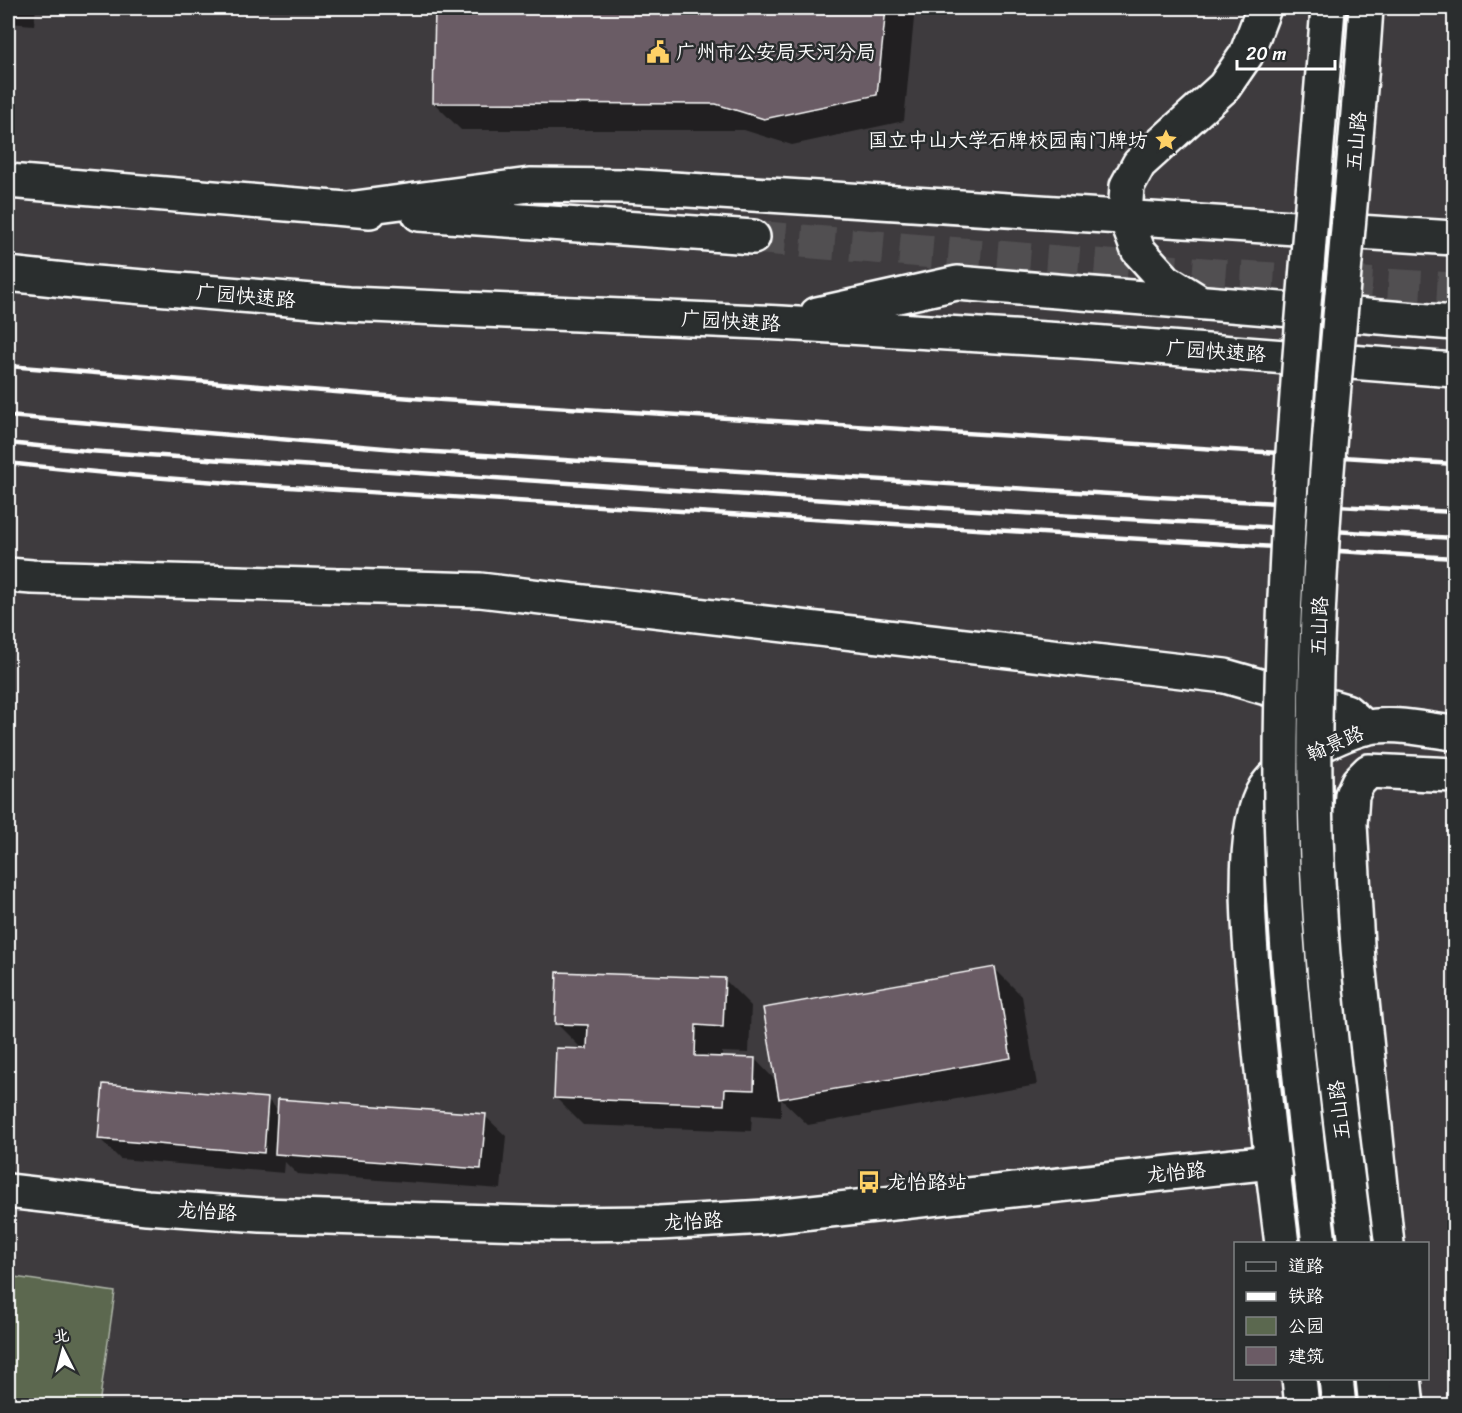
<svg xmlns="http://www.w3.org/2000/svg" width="1462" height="1413" viewBox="0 0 1462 1413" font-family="Sriracha,'LXGW WenKai TC',sans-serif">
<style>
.green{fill:#5b684f;stroke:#adb4a7;stroke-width:1.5}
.shadow{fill:#0007}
.building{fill:#6b5b65;stroke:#fff;stroke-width:1.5}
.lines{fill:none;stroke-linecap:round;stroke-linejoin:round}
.highway-tunnel{stroke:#514f51;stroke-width:33;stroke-dasharray:33 16;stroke-linecap:butt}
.minor-casing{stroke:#fff;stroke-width:38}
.major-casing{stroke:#fff;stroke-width:38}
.highway-casing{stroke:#fff;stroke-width:38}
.minor{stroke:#2a2d2e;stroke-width:33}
.major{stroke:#2a2d2e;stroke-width:33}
.highway{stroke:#2a2d2e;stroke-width:33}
.rail{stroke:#fff;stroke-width:4.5}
.major-bridge-casing{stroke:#fff;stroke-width:38;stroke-linecap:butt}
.major-bridge{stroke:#2a2d2e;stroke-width:33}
.labels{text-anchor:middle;stroke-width:5;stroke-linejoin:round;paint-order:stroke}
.poi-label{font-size:20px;fill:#fff;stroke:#2a2d2e;text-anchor:start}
.street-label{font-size:20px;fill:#fff;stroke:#2a2d2e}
</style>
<rect width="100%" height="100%" fill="#3e3b3e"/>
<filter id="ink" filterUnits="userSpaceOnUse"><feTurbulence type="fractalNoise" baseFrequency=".0167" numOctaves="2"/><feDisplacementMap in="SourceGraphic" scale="12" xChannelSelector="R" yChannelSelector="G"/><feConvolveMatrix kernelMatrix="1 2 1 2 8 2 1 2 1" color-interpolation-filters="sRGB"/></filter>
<g filter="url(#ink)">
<path class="green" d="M 8,1276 L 115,1292 L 99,1405 L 8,1405 Z"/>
<path class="shadow" d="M 8,8 L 36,8 L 34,25 L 8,23 Z
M 501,8 L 915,8 L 904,121 L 792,145 L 744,130 L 461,130 L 434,103 L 436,10 Z
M 995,969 L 1022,996 L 1037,1085 L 808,1125 L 781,1099 L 781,1117 L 752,1115 L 751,1131 L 583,1125 L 556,1098 L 584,1051 L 556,1023 L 724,979 L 751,1006 L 749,1053 L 722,1052 L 722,1058 L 755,1059 L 778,1083 Z
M 268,1100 L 279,1111 L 485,1116 L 506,1136 L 501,1189 L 297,1174 L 285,1162 L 284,1173 L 120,1159 L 100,1139 Z"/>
<path class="building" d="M 435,8 L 886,8 L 877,95 L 764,119 L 716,104 L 433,103 Z
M 995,967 L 1011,1058 L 779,1099 L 763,1008 Z
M 557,972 L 725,978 L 723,1027 L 696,1025 L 695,1056 L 755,1058 L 754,1090 L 725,1089 L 724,1105 L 554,1098 L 556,1048 L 587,1049 L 588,1025 L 555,1024 Z
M 103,1084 L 268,1098 L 264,1153 L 98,1139 Z
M 278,1099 L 486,1114 L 481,1169 L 275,1154 Z"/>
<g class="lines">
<path class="highway-tunnel" d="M 753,237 L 1241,277 L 1454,289"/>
<g class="minor-casing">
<path id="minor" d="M 8,575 L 32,577 L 480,590 L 1225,676 L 1346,711 L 1366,728
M 8,1191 L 147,1207 L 261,1215 L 557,1224 L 659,1223 L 765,1217 L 1271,1162 L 1376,1148
M 1282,1244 C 1272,1165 1263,1087 1256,1009 C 1251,957 1237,831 1265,788 C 1276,772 1293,761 1310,751 C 1327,742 1345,733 1364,728 C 1392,721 1426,730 1454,733
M 1387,1244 L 1358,962 L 1350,824 L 1352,795 L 1358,782 L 1369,771 L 1454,775
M 1299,1378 L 1302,1406
M 1404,1378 L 1407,1406"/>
</g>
<g class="major-casing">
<path id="major" d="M 1336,1378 L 1339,1406
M 1373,1378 L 1376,1406"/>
</g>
<g class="highway-casing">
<path id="highway" d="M 8,181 L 370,211
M 348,209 L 530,185 L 625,186 L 1454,238
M 419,214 L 753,237
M 8,274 L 83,282 L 349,304 L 781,323 L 1079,341 L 1454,370
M 1198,301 L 1166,281 L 1138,250 L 1125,216 L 1127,186 L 1139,164 L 1224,87 L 1246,55 L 1264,8
M 817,314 L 957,283 L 1454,323"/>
</g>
<use href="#minor" class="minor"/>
<use href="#major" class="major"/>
<use href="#highway" class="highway"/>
<path class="rail" d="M 8,366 L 412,398 L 1454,464
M 8,416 L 419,451 L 1159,497 L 1454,512
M 8,443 L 88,451 L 1005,512 L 1454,538
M 8,463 C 193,484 381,492 567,504 C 863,523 1159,542 1454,558"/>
<g class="major-bridge-casing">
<path id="major-bridge" d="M 1319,1244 C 1302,1097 1283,951 1281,803 C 1279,537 1308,272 1328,8
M 1356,1244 C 1336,1091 1316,938 1315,784 C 1312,525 1349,266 1366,8"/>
</g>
<use href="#major-bridge" class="major-bridge"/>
</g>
</g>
<defs>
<g id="civic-bare" transform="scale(1.8)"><path d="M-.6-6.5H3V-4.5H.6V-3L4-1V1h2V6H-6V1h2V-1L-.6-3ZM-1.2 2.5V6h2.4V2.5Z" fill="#ffd166" stroke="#2a2d2e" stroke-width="2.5" paint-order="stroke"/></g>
<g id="sight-bare" transform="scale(1.8)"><path d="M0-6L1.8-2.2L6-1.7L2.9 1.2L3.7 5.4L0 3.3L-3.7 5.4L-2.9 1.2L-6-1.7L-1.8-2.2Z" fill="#ffd166" stroke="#2a2d2e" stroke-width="2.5" paint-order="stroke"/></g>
<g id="bus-bare" transform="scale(1.8)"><path d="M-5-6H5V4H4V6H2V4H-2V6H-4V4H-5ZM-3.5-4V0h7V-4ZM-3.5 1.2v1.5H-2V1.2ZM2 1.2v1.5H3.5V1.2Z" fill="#ffd166" stroke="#2a2d2e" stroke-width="2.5" paint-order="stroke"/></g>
</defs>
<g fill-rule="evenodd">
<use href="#civic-bare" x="658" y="52"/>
<use href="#sight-bare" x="1166" y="140"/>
<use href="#bus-bare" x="869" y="1182"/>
</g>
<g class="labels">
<g class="poi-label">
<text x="676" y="59">广州市公安局天河分局</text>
<text x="1148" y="147" text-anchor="end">国立中山大学石牌校园南门牌坊</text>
<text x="887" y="1189">龙怡路站</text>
</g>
<g class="street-label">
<text transform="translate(1356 141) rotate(-85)" y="7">五山路</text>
<text transform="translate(246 296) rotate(5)" y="7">广园快速路</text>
<text transform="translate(731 321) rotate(3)" y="7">广园快速路</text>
<text transform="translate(1216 351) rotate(4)" y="7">广园快速路</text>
<text transform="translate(1319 626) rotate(-88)" y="7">五山路</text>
<text transform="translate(1335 743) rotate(-23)" y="7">翰景路</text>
<text transform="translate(1339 1110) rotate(-97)" y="7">五山路</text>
<text transform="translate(1176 1172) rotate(-6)" y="7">龙怡路</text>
<text transform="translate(207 1211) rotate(4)" y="7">龙怡路</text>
<text transform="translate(693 1221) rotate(-3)" y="7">龙怡路</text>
</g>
</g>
<rect width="1462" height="1413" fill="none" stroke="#2a2d2e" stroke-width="30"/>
<rect x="15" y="15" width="1432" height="1383" fill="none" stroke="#fff" stroke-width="2" filter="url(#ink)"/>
<rect x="1234" y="1242" width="195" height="138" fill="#2a2d2e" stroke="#7f8182" stroke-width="1.5"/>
<rect x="1246" y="1262" width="30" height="9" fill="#2a2d2e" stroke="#7f8182" stroke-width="1.5"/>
<text x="1288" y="1272" font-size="18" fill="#ffffff">道路</text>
<rect x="1246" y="1292" width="30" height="9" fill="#ffffff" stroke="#7f8182" stroke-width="1.5"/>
<text x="1288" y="1302" font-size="18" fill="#ffffff">铁路</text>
<rect x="1246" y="1317" width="30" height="18" fill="#5b684f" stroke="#7f8182" stroke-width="1.5"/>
<text x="1288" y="1332" font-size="18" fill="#ffffff">公园</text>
<rect x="1246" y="1347" width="30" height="18" fill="#6b5b65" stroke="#7f8182" stroke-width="1.5"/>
<text x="1288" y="1362" font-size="18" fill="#ffffff">建筑</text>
<g transform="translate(63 1350) rotate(354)" stroke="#2a2d2e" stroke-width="4.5" paint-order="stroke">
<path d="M0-4.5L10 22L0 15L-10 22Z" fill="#ffffff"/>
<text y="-9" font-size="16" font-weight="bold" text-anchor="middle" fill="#ffffff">北</text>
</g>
<path d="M1237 60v9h98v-9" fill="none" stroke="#ffffff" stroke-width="3"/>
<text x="1246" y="60" font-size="18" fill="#ffffff" stroke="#2a2d2e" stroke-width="4.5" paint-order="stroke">20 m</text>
</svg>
